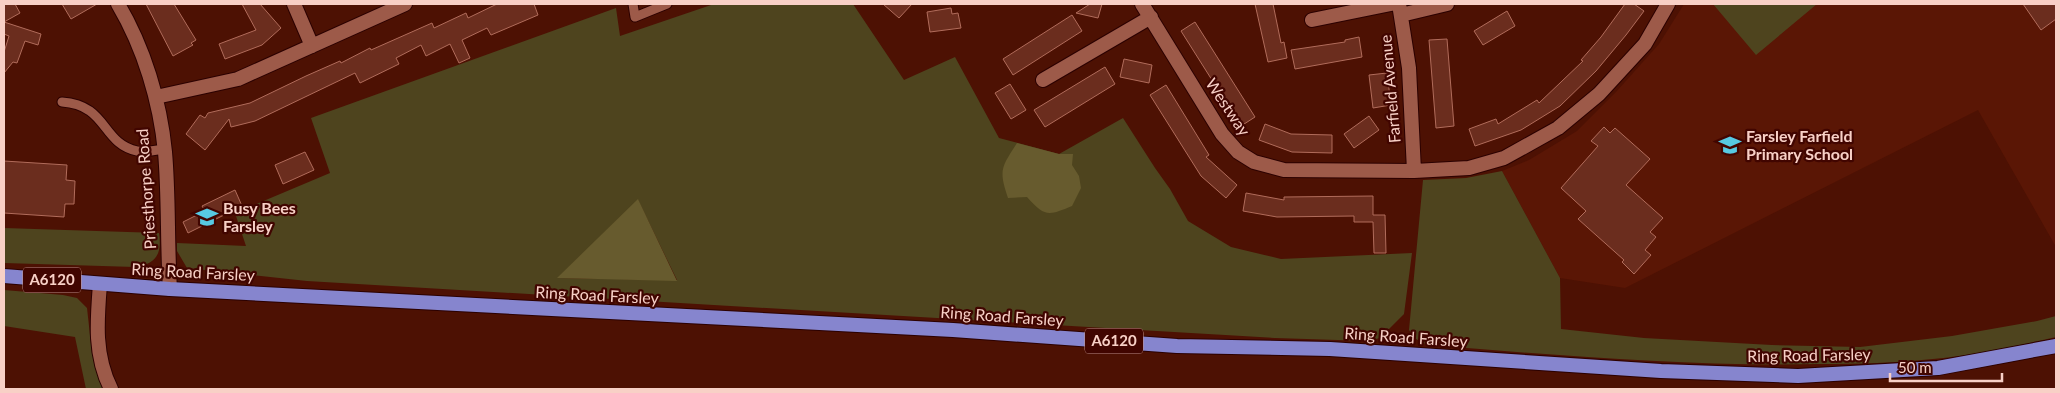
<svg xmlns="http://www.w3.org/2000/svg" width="2060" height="393" viewBox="0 0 2060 393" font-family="Lato,sans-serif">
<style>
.built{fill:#5a1605}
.green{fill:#4e441e;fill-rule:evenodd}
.forest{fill:#675b2e}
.building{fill:#6b2d1e;stroke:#b16c5b}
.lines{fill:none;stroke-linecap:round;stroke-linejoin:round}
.service-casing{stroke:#2b0100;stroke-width:11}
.minor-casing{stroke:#2b0100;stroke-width:16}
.trunk-casing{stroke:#2b0100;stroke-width:16}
.service{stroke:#9d5a49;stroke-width:9}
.minor{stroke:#9d5a49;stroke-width:14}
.trunk{stroke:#8685ce;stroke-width:14}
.labels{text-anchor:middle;stroke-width:4.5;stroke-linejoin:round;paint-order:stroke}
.shield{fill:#410500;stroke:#c1938b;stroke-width:1}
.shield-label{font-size:15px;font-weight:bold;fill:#f8d0c6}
.street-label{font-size:16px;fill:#f8d0c6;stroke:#410500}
.poi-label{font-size:16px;font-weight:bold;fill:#f8d0c6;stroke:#410500;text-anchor:start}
</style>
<rect width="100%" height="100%" fill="#4d1103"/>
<path class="built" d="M 1684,4 L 2056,4 L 2056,247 L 1978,110 L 1625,288 L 1560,278 L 1502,171 L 1529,160 L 1577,131 L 1616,92 L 1659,44 Z"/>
<path class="green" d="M 714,4 L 853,4 L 904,80 L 955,57 L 999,138 L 1059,154 L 1123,118 L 1155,168 L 1170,189 L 1188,221 L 1231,247 L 1281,259 L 1412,253 L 1404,314 L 1380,338 L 1368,341 L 1275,338 L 307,281 L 187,268 L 177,251 L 177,243 L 246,246 L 235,213 L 330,173 L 311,118 L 616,8 L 620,36 ZM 638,200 L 677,280 L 558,278 Z
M 1713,4 L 1817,4 L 1756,55 Z
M 1502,171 L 1560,278 L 1561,329 L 1644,338 L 1772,345 L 1860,347 L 1952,336 L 2037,321 L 2056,316 L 2056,337 C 2016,346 1975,355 1933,359 C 1896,363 1858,364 1820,364 C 1689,367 1557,355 1427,345 L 1416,339 L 1409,330 L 1423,180 L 1466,178 Z
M 4,228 L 159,233 C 162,253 157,264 135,267 L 4,263 Z
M 4,290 L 63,295 L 77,298 L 87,308 L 92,353 L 103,389 L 86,389 L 75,337 L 4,326 Z"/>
<path class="forest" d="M 1017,143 L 1059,154 L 1073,154 L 1072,165 L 1079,176 L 1081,188 L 1072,206 C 1048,216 1045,217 1027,197 L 1008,198 C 998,169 1002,167 1017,143 Z
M 638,199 L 677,281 L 557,278 Z"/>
<path class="building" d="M 4,4 L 15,4 L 20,13 L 4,22 L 41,34 L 38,45 L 25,41 L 17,63 L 13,62 L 4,73 L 4,52 L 9,36 L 4,34 Z
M 62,4 L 97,4 L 71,19 Z
M 146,4 L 174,4 L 196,40 L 191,43 L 193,45 L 173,56 Z
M 242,4 L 260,4 L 281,28 L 262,45 L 225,59 L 219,44 L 256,30 Z
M 497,4 L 534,4 L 538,15 L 491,35 L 487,28 L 462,40 L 470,58 L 459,63 L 450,44 L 426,56 L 421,45 L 396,58 L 399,64 L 360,83 L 355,73 L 255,121 L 231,127 L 229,119 L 205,150 L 186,134 L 200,115 L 205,118 L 208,113 L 250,103 L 306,76 L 340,61 L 341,63 L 370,48 L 371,50 L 432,23 L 434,28 L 466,13 L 468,18 Z
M 883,4 L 912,4 L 899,18 Z
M 1090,4 L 1102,4 L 1098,18 L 1076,13 Z
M 1255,4 L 1273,4 L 1281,43 L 1284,42 L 1287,58 L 1268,62 Z
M 1625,4 L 1634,4 L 1644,11 L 1626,35 L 1596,71 L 1560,106 L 1521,130 L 1475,146 L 1469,129 L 1496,119 L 1498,124 L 1537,100 L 1539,103 L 1583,61 L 1581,60 L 1601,37 Z
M 2023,4 L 2056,4 L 2056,19 L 2041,30 Z
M 951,8 L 952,14 L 958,13 L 961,28 L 930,32 L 927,12 Z
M 1507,11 L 1515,26 L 1483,45 L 1474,31 Z
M 1072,15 L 1082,31 L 1013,75 L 1003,59 Z
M 1195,22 L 1255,117 L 1241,126 L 1181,31 Z
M 1359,37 L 1362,57 L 1295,69 L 1291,50 L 1345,42 L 1345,40 Z
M 1447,39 L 1454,126 L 1436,128 L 1429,40 Z
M 1124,59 L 1152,65 L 1149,83 L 1120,77 Z
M 1105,67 L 1115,84 L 1045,127 L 1034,110 Z
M 1387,73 L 1391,105 L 1373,108 L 1369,75 Z
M 1010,84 L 1026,110 L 1011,119 L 995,93 Z
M 1166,85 L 1209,155 L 1206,157 L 1237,185 L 1226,198 L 1201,176 L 1150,95 Z
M 1369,116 L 1379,130 L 1354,148 L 1344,134 Z
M 1265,124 L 1291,134 L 1332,135 L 1332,153 L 1292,152 L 1259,140 Z
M 1604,127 L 1610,133 L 1615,128 L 1650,159 L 1626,185 L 1663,218 L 1650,232 L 1656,237 L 1645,250 L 1651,255 L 1634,274 L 1622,262 L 1624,260 L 1578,219 L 1586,211 L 1561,188 L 1598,146 L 1591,141 Z
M 305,152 L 314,170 L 283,184 L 275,165 Z
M 4,161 L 67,165 L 66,180 L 75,181 L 74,204 L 65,204 L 64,217 L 4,213 Z
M 235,190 L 242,206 L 188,233 L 183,222 L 205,211 L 202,206 Z
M 1246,193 L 1284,200 L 1284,197 L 1373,196 L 1373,215 L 1385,215 L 1386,253 L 1374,253 L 1373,222 L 1354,222 L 1354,216 L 1277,217 L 1243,211 Z"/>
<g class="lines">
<g class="service-casing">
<path id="service" d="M 633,4 L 635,17 L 667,4
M 62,102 C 108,105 101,143 137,151 C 146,153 156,150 164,149"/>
</g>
<g class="minor-casing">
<path id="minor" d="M 118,4 C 144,48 160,101 165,152 C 169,197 167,243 170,289
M 294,4 L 312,46
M 1142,4 L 1222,134 L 1238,152 L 1254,162 L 1284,170 L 1414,171 L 1469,168 L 1504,158 L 1558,128 L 1599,94 L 1645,44 L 1668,4
M 1399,4 L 1409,68 L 1414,171
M 1401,15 L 1447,4
M 1312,20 L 1391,4
M 1043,80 L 1151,17
M 156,97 L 238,79 L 405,4
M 100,284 C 97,321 94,355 111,389"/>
</g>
<g class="trunk-casing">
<path id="trunk" d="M 4,276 L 170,289 L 953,330 L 1177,346 L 1330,349 L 1661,371 L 1798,376 L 1938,368 L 2056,346"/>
</g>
<use href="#service" class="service"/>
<use href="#minor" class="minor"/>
<use href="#trunk" class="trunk"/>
</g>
<defs>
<g id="school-bare" transform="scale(1.725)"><path d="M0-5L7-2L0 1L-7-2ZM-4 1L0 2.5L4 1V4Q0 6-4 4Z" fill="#57c9e2" stroke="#410500" stroke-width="2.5" paint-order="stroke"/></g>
</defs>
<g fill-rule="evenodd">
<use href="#school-bare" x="1730" y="145"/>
<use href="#school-bare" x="207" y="217"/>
</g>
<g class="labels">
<g class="shield">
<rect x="23" y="267.5" width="58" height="25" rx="4"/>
<rect x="1085" y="328.5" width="58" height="25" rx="4"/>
</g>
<g class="shield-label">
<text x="52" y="285">A6120</text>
<text x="1114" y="346">A6120</text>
</g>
<g class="street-label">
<text transform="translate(1390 89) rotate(-95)" y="6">Farfield Avenue</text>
<text transform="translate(1228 107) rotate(56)" y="6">Westway</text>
<text transform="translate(146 189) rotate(-94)" y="6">Priesthorpe Road</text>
<text transform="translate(193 272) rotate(3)" y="6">Ring Road Farsley</text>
<text transform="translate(597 295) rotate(3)" y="6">Ring Road Farsley</text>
<text transform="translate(1002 316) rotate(4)" y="6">Ring Road Farsley</text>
<text transform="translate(1406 337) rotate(4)" y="6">Ring Road Farsley</text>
<text transform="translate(1809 355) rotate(-1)" y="6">Ring Road Farsley</text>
</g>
<g class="poi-label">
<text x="1746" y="142">Farsley Farfield<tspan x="1746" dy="18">Primary School</tspan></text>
<text x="223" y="214">Busy Bees<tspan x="223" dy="18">Farsley</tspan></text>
</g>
</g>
<rect width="2060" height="393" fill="none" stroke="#f8d0c6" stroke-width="10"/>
<path d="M1890 373v8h112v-8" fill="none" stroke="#f8d0c6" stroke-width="2.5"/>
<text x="1898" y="373" font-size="15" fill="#f8d0c6" stroke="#410500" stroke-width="4" paint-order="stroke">50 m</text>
</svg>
